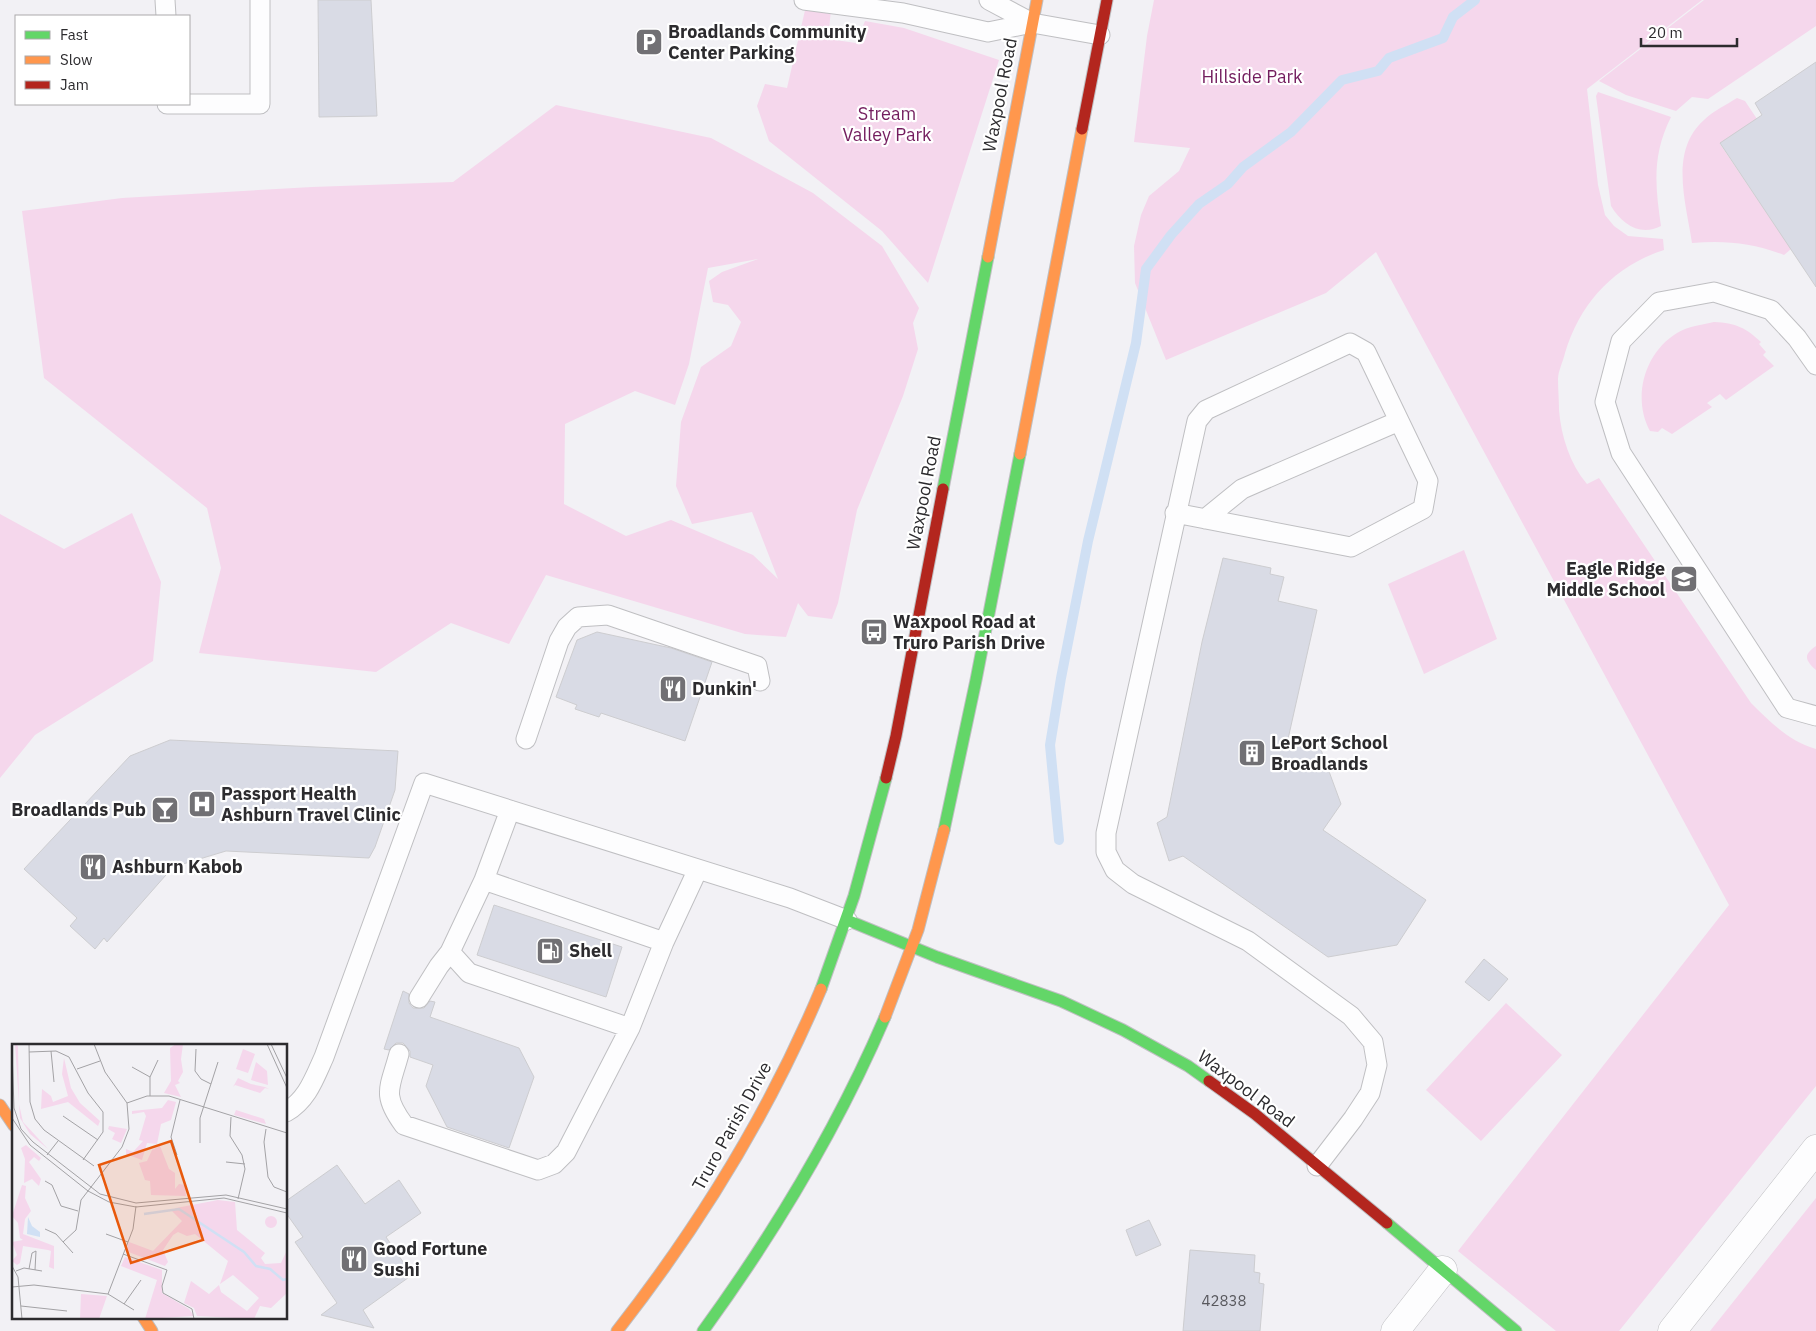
<svg xmlns="http://www.w3.org/2000/svg" width="1816" height="1331" viewBox="0 0 1816 1331" font-family="'IBM Plex Sans',sans-serif">
<style>
.green{fill:#f5d7ec;fill-rule:evenodd}
.lines{fill:none;stroke-linecap:round;stroke-linejoin:round}
.stream{stroke:#d0e0f4;stroke-width:10}
.building{fill:#d9dbe5;stroke:#cdcdd0}
.lane-casing{stroke:#bfbfc2;stroke-width:21}
.street-casing{stroke:#bfbfc2;stroke-width:29}
.fast-casing{stroke:#bfbfc2;stroke-width:13}
.slow-casing{stroke:#bfbfc2;stroke-width:13}
.jam-casing{stroke:#bfbfc2;stroke-width:13}
.lane{stroke:#fdfdfe;stroke-width:19}
.street{stroke:#fdfdfe;stroke-width:28}
.fast{stroke:#63d668;stroke-width:11}
.slow{stroke:#ff974d;stroke-width:11}
.jam{stroke:#b3261e;stroke-width:11}
.labels{text-anchor:middle;stroke-width:4.5;stroke-linejoin:round;paint-order:stroke}
.number-label{font-size:15px;fill:#58585d}
.poi-label{font-size:18px;font-weight:bold;fill:#2c2b2e;stroke:#fff;text-anchor:start}
.park-label{font-size:18px;fill:#731d5e;stroke:#fff}
.street-label{font-size:18px;fill:#2c2b2e;stroke:#fff}
.inset-river{fill:none;stroke:#d0e0f4;stroke-width:2.5}
.inset-road{fill:none;stroke:#a3a2a5;stroke-width:1}
.view{fill:#e8590c;fill-opacity:0.15;stroke:#e8590c;stroke-width:2.5}
.inset-edge{fill:none;stroke:#2c2b2e;stroke-width:2.5}
</style>
<rect width="100%" height="100%" fill="#f2f1f5"/>
<path class="green" d="M 1154,0 L 1702,0 L 1587,89 L 1598,185 L 1605,215 L 1614,226 L 1628,236 L 1663,239 L 1664,250 C 1614,266 1580,303 1565,353 C 1563,362 1558,371 1558,379 C 1558,389 1559,400 1559,410 C 1561,436 1570,464 1587,484 L 1599,478 L 1751,703 C 1770,722 1789,741 1816,749 L 1816,1086 L 1619,1331 L 1556,1331 L 1458,1251 L 1729,905 L 1376,252 L 1326,293 L 1166,360 L 1135,283 L 1134,246 L 1141,215 L 1149,196 L 1179,171 L 1190,148 L 1134,142 L 1147,36 Z
M 1704,0 L 1816,0 L 1816,26 L 1708,99 L 1692,97 L 1676,111 L 1626,95 L 1599,81 Z
M 806,6 L 831,10 L 828,39 L 856,43 L 865,21 L 904,28 L 999,60 L 928,283 L 882,231 L 769,141 L 757,106 L 765,84 L 787,88 Z
M 1598,92 L 1671,117 C 1652,155 1655,185 1661,226 C 1640,237 1622,224 1611,206 L 1596,96 Z
M 1737,98 L 1745,101 L 1757,119 L 1720,144 L 1791,249 L 1784,255 C 1753,243 1725,240 1692,243 C 1686,203 1669,151 1704,120 C 1713,111 1726,105 1737,98 Z
M 556,105 L 711,138 L 813,193 L 882,246 L 919,308 L 913,323 L 918,349 L 903,396 L 857,510 L 838,603 L 832,619 L 808,616 L 798,603 L 786,637 L 745,634 L 546,575 L 509,644 L 451,623 L 376,672 L 199,653 L 221,568 L 207,508 L 44,378 L 22,211 L 122,198 L 312,187 L 453,182 ZM 758,259 L 722,272 L 709,281 L 713,302 L 728,305 L 741,322 L 731,346 L 701,367 L 681,422 L 676,486 L 692,524 L 752,512 L 778,579 L 753,555 L 671,520 L 626,536 L 564,504 L 565,424 L 635,391 L 675,405 L 689,364 L 708,268 Z
M 1714,322 C 1736,323 1746,328 1761,342 L 1759,344 L 1766,352 L 1763,355 L 1774,366 L 1726,400 L 1720,394 L 1707,403 L 1712,407 L 1672,434 L 1662,428 L 1658,432 L 1650,431 C 1632,398 1644,353 1677,333 C 1688,326 1702,325 1714,322 Z
M 132,513 L 161,582 L 153,661 L 35,735 L 0,778 L 0,514 L 64,549 Z
M 1464,550 L 1497,639 L 1424,674 L 1388,584 Z
M 1816,646 L 1816,670 C 1805,660 1803,655 1816,646 Z
M 1506,1003 L 1562,1055 L 1481,1141 L 1426,1090 Z
M 1816,1198 L 1816,1331 L 1710,1331 Z"/>
<g class="lines">
<path class="stream" d="M 1059,840 L 1050,745 L 1061,678 L 1088,541 L 1136,343 L 1146,269 L 1171,235 L 1199,204 L 1228,184 L 1243,167 L 1291,132 L 1342,80 L 1378,71 L 1389,58 L 1443,38 L 1453,17 L 1475,0"/>
</g>
<path class="building" d="M 318,0 L 371,0 L 377,116 L 319,117 Z
M 1816,62 L 1816,287 L 1720,143 L 1762,115 L 1755,103 Z
M 1223,558 L 1271,568 L 1270,574 L 1284,577 L 1278,601 L 1317,610 L 1288,739 L 1320,747 L 1341,804 L 1323,830 L 1426,900 L 1397,945 L 1328,957 L 1183,856 L 1169,861 L 1157,823 L 1167,817 L 1202,642 Z
M 597,632 L 671,648 L 712,662 L 685,741 L 601,713 L 599,717 L 575,709 L 577,705 L 556,697 L 577,640 Z
M 170,740 L 398,751 L 395,790 L 375,847 L 369,858 L 226,851 L 173,867 L 107,942 L 104,938 L 95,949 L 70,926 L 77,918 L 24,869 L 130,756 Z
M 494,905 L 622,947 L 606,997 L 477,955 Z
M 1484,959 L 1508,979 L 1489,1001 L 1465,982 Z
M 403,991 L 409,994 L 409,1003 L 413,1008 L 424,1008 L 430,1001 L 435,1002 L 430,1017 L 519,1048 L 534,1077 L 509,1148 L 447,1127 L 426,1086 L 433,1065 L 410,1057 L 410,1051 L 403,1043 L 396,1043 L 389,1050 L 384,1049 Z
M 337,1165 L 365,1204 L 399,1180 L 421,1213 L 386,1237 L 412,1275 L 363,1310 L 374,1328 L 321,1315 L 337,1303 L 295,1242 L 303,1237 L 286,1213 L 286,1201 Z
M 1149,1220 L 1161,1245 L 1136,1256 L 1126,1230 Z
M 1190,1250 L 1255,1255 L 1254,1272 L 1260,1273 L 1259,1283 L 1264,1284 L 1260,1331 L 1183,1331 Z"/>
<g class="lines">
<g class="lane-casing">
<path id="lane" d="M 165,0 L 166,16
M 804,0 L 903,13 L 988,32 L 1032,23
M 989,0 L 1032,23 L 1100,35
M 167,104 L 260,104 L 260,0
M 1816,365 L 1797,338 L 1771,310 L 1714,292 L 1659,302 L 1621,341 L 1605,402 L 1621,453 L 1787,708 L 1816,716
M 1175,513 L 1351,547 L 1423,509 L 1428,481 L 1366,352 L 1350,343 L 1206,410 L 1197,421 L 1106,833 L 1106,852 L 1115,870 L 1133,884 L 1248,941 L 1351,1016 L 1373,1042 L 1377,1065 L 1370,1093 L 1353,1119 L 1317,1166
M 1205,519 L 1242,489 L 1399,421
M 526,739 L 559,641 L 567,627 L 578,617 L 608,615 L 757,666 L 760,681
M 484,880 L 510,810
M 450,952 L 469,973 L 630,1028
M 419,998 L 439,966 L 450,952 L 484,880 L 664,942 L 698,869
M 399,1054 C 390,1088 381,1094 404,1125 L 538,1170 L 554,1164 L 566,1152 L 630,1028 L 664,942
M 286,1112 C 307,1100 314,1079 324,1057 L 424,783 L 790,898 L 847,920"/>
</g>
<g class="street-casing">
<path id="street" d="M 1395,1331 L 1443,1270
M 1672,1331 L 1816,1149"/>
</g>
<g class="fast-casing">
<path id="fast" d="M 943,489 L 988,257
M 944,830 L 976,680 L 1020,454
M 847,920 L 937,957 L 1061,1001 L 1123,1030 L 1188,1066 L 1209,1081
M 821,989 L 854,896 L 886,778
M 1387,1223 L 1516,1331
M 703,1331 C 775,1232 837,1129 885,1017"/>
</g>
<g class="slow-casing">
<path id="slow" d="M 988,257 L 1037,0
M 1020,454 L 1082,129
M 885,1017 L 918,930 L 944,830
M 0,1105 L 14,1126
M 143,1317 L 152,1331
M 617,1331 C 700,1225 769,1113 821,989"/>
</g>
<g class="jam-casing">
<path id="jam" d="M 1082,129 L 1107,0
M 886,778 L 896,736 L 943,489
M 1209,1081 L 1255,1114 L 1387,1223"/>
</g>
<use href="#lane" class="lane"/>
<use href="#street" class="street"/>
<use href="#fast" class="fast"/>
<use href="#slow" class="slow"/>
<use href="#jam" class="jam"/>
</g>
<defs>
<g id="parking-square" transform="scale(1.4375)"><rect x="-9" y="-9" width="18" height="18" rx="4" fill="#717074" stroke="#fff"/><path d="M-3.5-5.5H1a3.5 3.5 0 0 1 0 7H-1V5.5H-3.5ZM-1-3.4V-.6H.8a1.4 1.4 0 0 0 0-2.8Z" fill="#fff"/></g>
<g id="school-square" transform="scale(1.4375)"><rect x="-9" y="-9" width="18" height="18" rx="4" fill="#717074" stroke="#fff"/><path d="M0-5L7-2L0 1L-7-2ZM-4 1L0 2.5L4 1V4Q0 6-4 4Z" fill="#fff"/></g>
<g id="bus-square" transform="scale(1.4375)"><rect x="-9" y="-9" width="18" height="18" rx="4" fill="#717074" stroke="#fff"/><path d="M-5-6H5V4H4V6H2V4H-2V6H-4V4H-5ZM-3.5-4V0h7V-4ZM-3.5 1.2v1.5H-2V1.2ZM2 1.2v1.5H3.5V1.2Z" fill="#fff"/></g>
<g id="restaurant-square" transform="scale(1.4375)"><rect x="-9" y="-9" width="18" height="18" rx="4" fill="#717074" stroke="#fff"/><path d="M-5-6h1v4h1v-4h1v4h1v-4h1v5L-1.5 .5V6h-2V.5L-5-1ZM5-6V6H3V1.5H1.5Q1.5-4 5-6Z" fill="#fff"/></g>
<g id="building-square" transform="scale(1.4375)"><rect x="-9" y="-9" width="18" height="18" rx="4" fill="#717074" stroke="#fff"/><path d="M-4-6H4V6H1V3H-1V6H-4ZM-2.5-4.3h1.7v1.8h-1.7ZM.8-4.3h1.7v1.8H.8ZM-2.5-1h1.7V.8h-1.7ZM.8-1h1.7V.8H.8Z" fill="#fff"/></g>
<g id="hospital-square" transform="scale(1.4375)"><rect x="-9" y="-9" width="18" height="18" rx="4" fill="#717074" stroke="#fff"/><path d="M-5-5h3v3.5h4V-5h3V5h-3V1.5h-4V5h-3Z" fill="#fff"/></g>
<g id="bar-square" transform="scale(1.4375)"><rect x="-9" y="-9" width="18" height="18" rx="4" fill="#717074" stroke="#fff"/><path d="M-6-5H6L.8 .8V4.5H3.5V6h-7V4.5H-.8V.8Z" fill="#fff"/></g>
<g id="fuel-square" transform="scale(1.4375)"><rect x="-9" y="-9" width="18" height="18" rx="4" fill="#717074" stroke="#fff"/><path d="M-5.5-6h7V0h2V4h1.3V-2.5L3-4.5l.8-.8L6-3V5H2.5V1h-1V6h-7ZM-4.2-4.7v3.2H.2V-4.7Z" fill="#fff"/></g>
</defs>
<g fill-rule="evenodd">
<use href="#parking-square" x="649" y="42"/>
<use href="#school-square" x="1684" y="579"/>
<use href="#bus-square" x="874" y="632"/>
<use href="#restaurant-square" x="673" y="689"/>
<use href="#building-square" x="1252" y="753"/>
<use href="#hospital-square" x="202" y="804"/>
<use href="#bar-square" x="165" y="810"/>
<use href="#restaurant-square" x="93" y="867"/>
<use href="#fuel-square" x="550" y="951"/>
<use href="#restaurant-square" x="354" y="1259"/>
</g>
<g class="labels">
<g class="number-label">
<text x="1224" y="1306">42838</text>
</g>
<g class="poi-label">
<text x="668" y="38">Broadlands Community<tspan x="668" dy="21">Center Parking</tspan></text>
<text x="1665" y="575" text-anchor="end">Eagle Ridge<tspan x="1665" dy="21">Middle School</tspan></text>
<text x="893" y="628">Waxpool Road at<tspan x="893" dy="21">Truro Parish Drive</tspan></text>
<text x="692" y="695">Dunkin'</text>
<text x="1271" y="749">LePort School<tspan x="1271" dy="21">Broadlands</tspan></text>
<text x="221" y="800">Passport Health<tspan x="221" dy="21">Ashburn Travel Clinic</tspan></text>
<text x="146" y="816" text-anchor="end">Broadlands Pub</text>
<text x="112" y="873">Ashburn Kabob</text>
<text x="569" y="957">Shell</text>
<text x="373" y="1255">Good Fortune<tspan x="373" dy="21">Sushi</tspan></text>
</g>
<g class="park-label">
<text x="1252" y="83">Hillside Park</text>
<text x="887" y="120">Stream<tspan x="887" dy="21">Valley Park</tspan></text>
</g>
<g class="street-label">
<text transform="translate(1000 95) rotate(-79)" y="6">Waxpool Road</text>
<text transform="translate(924 493) rotate(-79)" y="6">Waxpool Road</text>
<text transform="translate(1246 1089) rotate(37)" y="6">Waxpool Road</text>
<text transform="translate(732 1126) rotate(-61)" y="6">Truro Parish Drive</text>
</g>
</g>
<g transform="translate(12 1044)">
<rect width="275" height="275" fill="#f2f1f5"/>
<path d="M 3,0 L 6,2 L 7,60 L 11,78 L 36,105 L 18,90 L 8,74 ZM 164,0 L 171,0 L 169,15 L 171,28 L 166,37 L 168,39 L 163,41 L 169,53 L 152,49 L 159,37 L 158,4 ZM 231,5 L 243,10 L 236,29 L 224,25 ZM 52,14 L 59,44 L 68,59 L 88,77 L 86,82 L 56,58 L 29,65 L 30,45 L 39,52 L 41,58 L 56,52 L 50,30 ZM 244,18 L 255,27 L 256,41 L 239,36 ZM 226,34 L 239,40 L 253,43 L 257,45 L 253,44 L 248,49 L 223,41 L 221,43 ZM 156,56 L 164,58 L 159,76 L 149,80 L 145,100 L 135,99 L 130,116 L 114,110 L 114,105 L 121,108 L 131,97 L 127,96 L 134,72 L 132,68 L 120,70 L 120,67 L 150,64 ZM 224,66 L 252,75 L 254,80 L 222,71 ZM 97,82 L 115,85 L 109,99 L 100,95 L 103,89 L 96,85 ZM 14,101 L 29,114 L 27,117 L 22,113 L 17,118 L 29,135 L 27,142 L 20,135 L 12,139 L 13,115 L 9,104 ZM 148,102 L 157,125 L 163,129 L 163,145 L 167,140 L 173,141 L 174,152 L 139,151 L 138,137 L 133,136 L 127,119 L 135,117 L 140,106 ZM 10,141 L 14,142 L 13,154 L 19,167 L 13,175 L 11,190 L 42,202 L 42,225 L 37,223 L 39,207 L 36,206 L 11,202 L 8,219 L 5,221 L 0,217 L 5,211 L 0,198 L 11,196 L 8,194 L 6,179 L 0,172 ZM 206,156 L 223,158 L 225,186 L 253,209 L 249,214 L 253,220 L 269,219 L 275,206 L 275,249 L 259,264 L 248,262 L 242,275 L 185,272 L 182,264 L 172,259 L 179,237 L 197,250 L 207,241 L 209,248 L 235,267 L 247,254 L 221,231 L 208,240 L 216,217 L 183,190 L 175,192 L 166,188 L 161,191 L 151,206 L 156,218 L 153,222 L 114,207 L 117,198 L 141,207 L 170,177 L 160,167 L 164,164 ZM253 178a6 6 0 1 1 12 0a6 6 0 1 1-12 0ZM 113,213 L 150,226 L 150,249 L 177,265 L 182,272 L 133,275 L 145,236 L 109,222 ZM 69,250 L 95,252 L 87,275 L 68,275 Z" fill="#f5d7ec"/>
<path d="M 16,173 L 20,182 L 28,188 L 28,193 L 15,190 Z" fill="#d0e0f4"/>
<path class="inset-river" d="M 132,170 L 167,165 L 232,208 L 244,222 L 258,225 L 271,236 L 275,235"/>
<path class="inset-road" d="M 17,0 L 18,58 L 23,75 L 32,86 L 82,122M 255,0 L 275,44M 259,0 L 275,34M 184,5 L 183,27 L 189,35 L 199,40M 0,6 L 2,64 L 9,85 L 21,98 L 88,150 L 124,159 L 214,151 L 275,165M 39,7 L 42,38M 17,8 L 44,7 L 57,13 L 76,49 L 91,68 L 91,88 L 71,116M 120,23 L 138,33M 65,25 L 88,17M 138,52 L 138,33 L 146,16M 115,59 L 135,52 L 157,52 L 275,89M 51,72 L 86,96M 219,73 L 218,92 L 230,111 L 233,125 L 226,155M 0,74 L 18,101 L 76,147 L 97,158 L 124,163 L 212,154 L 275,169M 254,85 L 252,98 L 256,133 L 262,143 L 275,148M 188,99 L 188,74 L 206,18M 35,111 L 46,97M 165,111 L 159,93 L 168,56M 214,118 L 233,120M 33,137 L 40,141 L 49,162 L 66,167M 33,185 L 44,190 L 61,209M 94,190 L 116,198M 51,198 L 64,186 L 69,156 L 110,103 L 117,85 L 115,59 L 93,28 L 82,0M 111,210 L 155,226 L 150,242 L 151,249 L 180,265 L 182,275M 0,222 L 6,233 L 10,275M 17,225 L 20,209 L 24,207 L 23,226M 4,227 L 12,224 L 30,227M 0,243 L 22,241 L 96,250 L 122,266M 96,250 L 121,185 L 124,162M 112,260 L 129,236M 9,262 L 55,267"/>
<path class="view" d="M 159,97 L 191,196 L 119,219 L 87,121 Z"/>
<rect width="275" height="275" class="inset-edge"/>
</g>
<rect x="15" y="15" width="175" height="90" fill="#ffffff" stroke="#abaaab"/>
<rect x="25" y="31" width="25" height="8" fill="#63d668" stroke="#abaaab"/>
<text x="60" y="40" font-size="15" fill="#2c2b2e">Fast</text>
<rect x="25" y="56" width="25" height="8" fill="#ff974d" stroke="#abaaab"/>
<text x="60" y="65" font-size="15" fill="#2c2b2e">Slow</text>
<rect x="25" y="81" width="25" height="8" fill="#b3261e" stroke="#abaaab"/>
<text x="60" y="90" font-size="15" fill="#2c2b2e">Jam</text>
<path d="M1641 38v8h96v-8" fill="none" stroke="#2c2b2e" stroke-width="2.5"/>
<text x="1648" y="38" font-size="15" fill="#2c2b2e" stroke="#ffffff" stroke-width="4" paint-order="stroke">20 m</text>
</svg>
